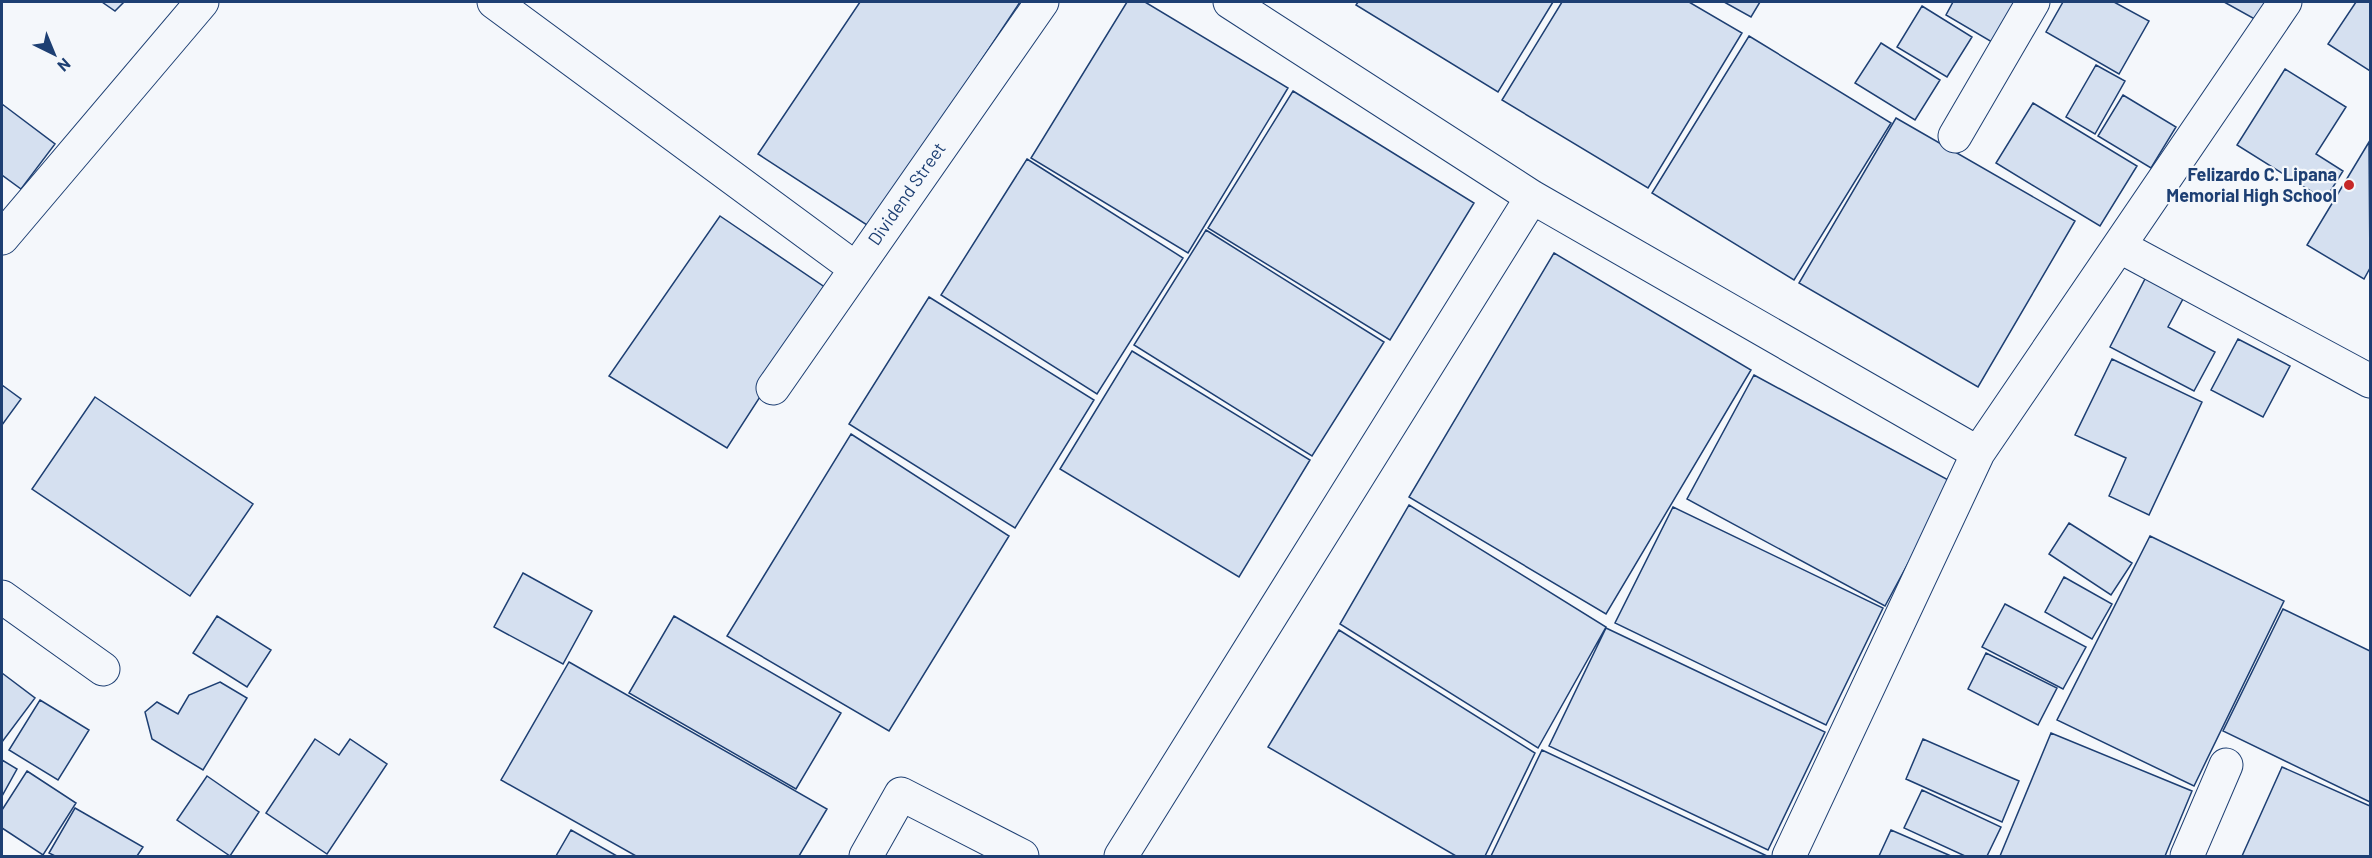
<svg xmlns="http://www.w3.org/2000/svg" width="2372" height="858" viewBox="0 0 2372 858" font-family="Barlow,sans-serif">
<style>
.building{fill:#d5e0f0;stroke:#1d3f73;stroke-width:1.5}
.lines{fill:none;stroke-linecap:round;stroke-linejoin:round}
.minor-casing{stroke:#1d3f73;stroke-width:35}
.minor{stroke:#f4f7fb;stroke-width:33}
.poi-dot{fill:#c62828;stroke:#f4f7fb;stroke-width:2}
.labels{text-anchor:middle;stroke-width:4.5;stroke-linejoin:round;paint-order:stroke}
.poi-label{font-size:18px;font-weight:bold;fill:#1d3f73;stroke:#f4f7fb;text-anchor:end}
.street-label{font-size:18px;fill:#1d3f73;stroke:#f4f7fb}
</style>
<rect width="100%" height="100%" fill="#f4f7fb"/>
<path class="building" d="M 102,2 L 124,2 L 115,11 Z
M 860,2 L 1020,2 L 870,227 L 758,154 Z
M 1127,2 L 1145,2 L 1288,88 L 1188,253 L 1031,158 Z
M 1358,2 L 1553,2 L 1498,92 L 1356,5 Z
M 1562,2 L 1689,2 L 1742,33 L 1648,188 L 1502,100 Z
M 1724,2 L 1760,2 L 1751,17 Z
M 1953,2 L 2022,2 L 1997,45 L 1946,15 Z
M 2063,2 L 2114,2 L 2149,21 L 2119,74 L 2046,32 Z
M 2224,2 L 2272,2 L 2260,22 Z
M 2356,2 L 2370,2 L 2370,71 L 2328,44 Z
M 1922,6 L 1972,37 L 1947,77 L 1897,47 Z
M 1749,36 L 1891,123 L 1794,280 L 1652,193 Z
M 1881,43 L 1940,80 L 1915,120 L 1855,83 Z
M 2096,65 L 2125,81 L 2095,134 L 2066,117 Z
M 2285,69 L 2346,107 L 2316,154 L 2343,171 L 2325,200 L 2237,145 Z
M 1293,91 L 1474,203 L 1390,340 L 1208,228 Z
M 2123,95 L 2176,127 L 2151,168 L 2098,136 Z
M 2033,103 L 2137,166 L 2100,226 L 1996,163 Z
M 2,104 L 55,144 L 21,189 L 2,175 Z
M 1896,118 L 2075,221 L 1978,387 L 1799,283 Z
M 2369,142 L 2370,268 L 2364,279 L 2307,245 Z
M 1027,159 L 1183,258 L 1097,394 L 941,295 Z
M 720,216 L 829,290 L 727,448 L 609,376 Z
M 1206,230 L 1384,342 L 1312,456 L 1134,345 Z
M 1554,253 L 1751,370 L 1606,614 L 1409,497 Z
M 2146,277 L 2184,297 L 2168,327 L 2215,352 L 2194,391 L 2110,347 Z
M 929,297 L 1094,400 L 1015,528 L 849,424 Z
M 2238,339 L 2290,366 L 2263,417 L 2211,390 Z
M 1132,351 L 1310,460 L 1239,577 L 1060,469 Z
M 2112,359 L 2202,402 L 2149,515 L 2109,496 L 2126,458 L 2075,435 Z
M 1754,375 L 1952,482 L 1885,606 L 1687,499 Z
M 2,385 L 21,399 L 2,425 Z
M 95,397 L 253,504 L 190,596 L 32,489 Z
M 851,434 L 1009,536 L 889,731 L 727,636 Z
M 1409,505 L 1606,627 L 1538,748 L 1340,624 Z
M 1673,507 L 1883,608 L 1826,725 L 1615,623 Z
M 2069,523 L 2132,563 L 2111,595 L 2049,554 Z
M 2150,536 L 2284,601 L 2194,786 L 2057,720 Z
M 523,573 L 592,611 L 563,664 L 494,627 Z
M 2064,577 L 2112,604 L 2092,639 L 2045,612 Z
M 2005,604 L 2086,647 L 2063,689 L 1982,647 Z
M 2283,609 L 2370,651 L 2370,802 L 2223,731 Z
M 217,616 L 271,650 L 247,687 L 193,653 Z
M 674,616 L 841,713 L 796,789 L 629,693 Z
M 1606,628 L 1825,732 L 1768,850 L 1549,746 Z
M 1339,630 L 1535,753 L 1485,856 L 1456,856 L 1268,747 Z
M 1986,653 L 2057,688 L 2038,725 L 1968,689 Z
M 569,662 L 827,809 L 799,856 L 636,856 L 501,780 Z
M 2,673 L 35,698 L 2,742 Z
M 220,682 L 247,698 L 203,770 L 152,739 L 145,712 L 157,702 L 178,714 L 189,695 Z
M 40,700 L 89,730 L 58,780 L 9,750 Z
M 2051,733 L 2192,791 L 2165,856 L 2000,856 Z
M 315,739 L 339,755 L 350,739 L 387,764 L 327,854 L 266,813 Z
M 1923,739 L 2019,781 L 2002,822 L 1906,779 Z
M 1542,750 L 1767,856 L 1491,856 Z
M 2,760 L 17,769 L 2,796 Z
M 2282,767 L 2370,806 L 2370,856 L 2242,856 Z
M 27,771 L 76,803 L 43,855 L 2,828 L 2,810 Z
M 207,776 L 259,812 L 230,856 L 177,820 Z
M 1922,790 L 2001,827 L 1987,856 L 1965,856 L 1904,828 Z
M 75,808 L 143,847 L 137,856 L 55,856 L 49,853 Z
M 571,830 L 617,856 L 556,856 Z
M 1891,830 L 1951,856 L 1879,856 Z"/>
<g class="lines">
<g class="minor-casing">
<path id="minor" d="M 494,2 L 855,268
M 1230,2 L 1532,197 L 1978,453
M 1955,136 L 2033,2
M 2,238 L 202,2
M 2119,246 L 2370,381
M 773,388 L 1042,2
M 2,597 L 103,669
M 866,856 L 901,794 L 1022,856
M 1121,856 L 1532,197
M 1789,856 L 1978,453 L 2285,2
M 2187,856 L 2226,765"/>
</g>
<use href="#minor" class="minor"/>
</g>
<circle class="poi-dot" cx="2349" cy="185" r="6"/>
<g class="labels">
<g class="poi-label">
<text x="2337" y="181">Felizardo C. Lipana<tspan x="2337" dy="21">Memorial High School</tspan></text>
</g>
<g class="street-label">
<text transform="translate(907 194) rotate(-55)" y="6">Dividend Street</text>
</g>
</g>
<rect width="2372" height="858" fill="none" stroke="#1d3f73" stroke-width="6"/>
<g transform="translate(54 54) rotate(137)" stroke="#f4f7fb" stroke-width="4.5" paint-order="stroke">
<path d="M0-4.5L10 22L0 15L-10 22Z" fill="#1d3f73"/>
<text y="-9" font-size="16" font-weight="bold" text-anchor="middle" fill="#1d3f73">N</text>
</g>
</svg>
